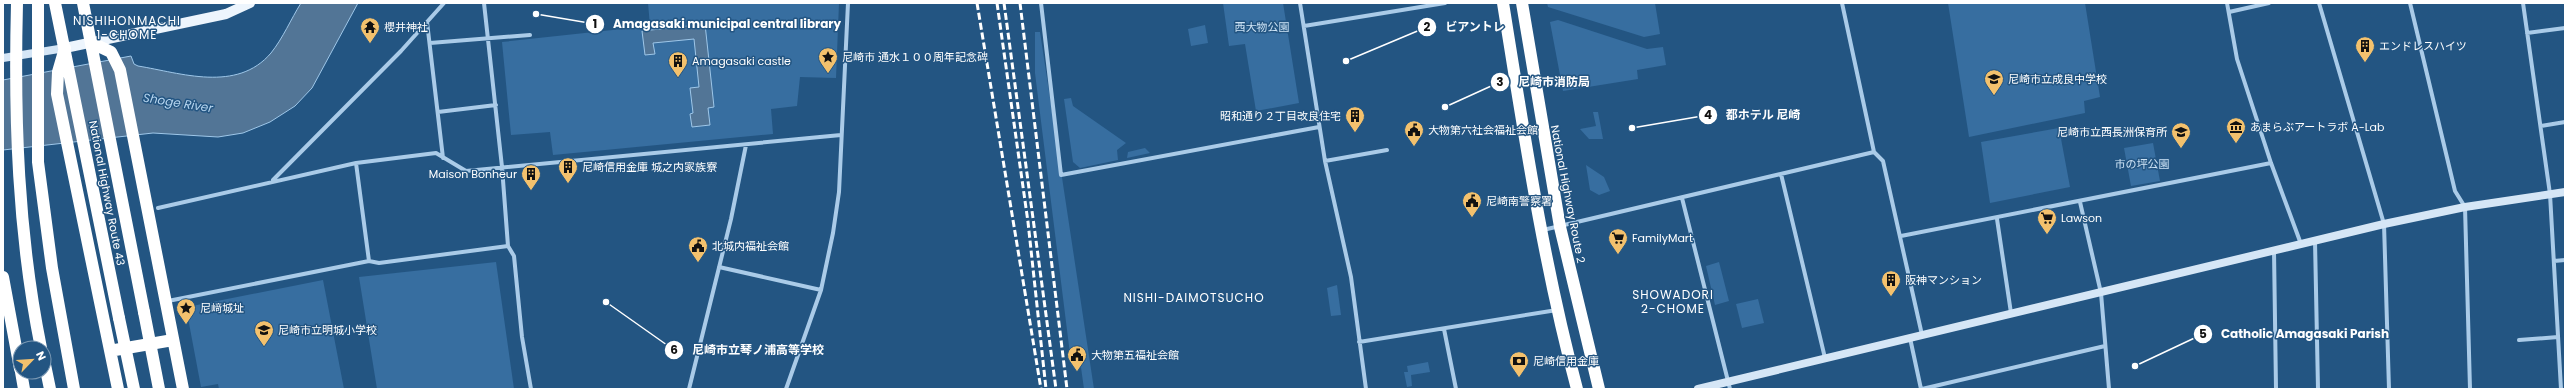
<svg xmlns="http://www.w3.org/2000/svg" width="2568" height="392" viewBox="0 0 2568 392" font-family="Poppins,'Noto Sans JP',sans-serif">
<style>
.green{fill:#376ea0}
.water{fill:#527596;stroke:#9ec7e9}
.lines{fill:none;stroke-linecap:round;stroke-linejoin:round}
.street{stroke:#aacbe8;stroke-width:4}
.secondary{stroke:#d5e6f6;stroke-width:8}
.primary{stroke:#edf5fd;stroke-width:10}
.highway{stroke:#fff;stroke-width:12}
.rail{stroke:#fff;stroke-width:3;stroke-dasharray:7 3;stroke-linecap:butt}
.highway-bridge{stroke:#fff;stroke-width:12}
.labels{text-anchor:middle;stroke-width:3;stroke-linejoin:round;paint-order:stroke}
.poi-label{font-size:11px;fill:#fff;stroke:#235582;text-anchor:start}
.park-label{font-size:11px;fill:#cee4f6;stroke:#235582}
.street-label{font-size:11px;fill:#fff;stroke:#235582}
.neighbourhood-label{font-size:12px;letter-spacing:1px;fill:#fff;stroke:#235582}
.water-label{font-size:12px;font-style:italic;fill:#b6d5ef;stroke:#235582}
.leader{fill:none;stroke:#fff;stroke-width:1.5}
.callout-dot{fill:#fff;stroke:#235582;stroke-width:1.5}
.mark-label{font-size:12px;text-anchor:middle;font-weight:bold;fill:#111}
.callout-label{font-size:12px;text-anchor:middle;font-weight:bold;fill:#fff;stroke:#235582;stroke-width:3;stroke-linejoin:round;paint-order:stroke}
</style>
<rect width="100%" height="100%" fill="#235582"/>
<path class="green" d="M 648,3 L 839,3 L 836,78 L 800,77 L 797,106 L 771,109 L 773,134 L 553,155 L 550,132 L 511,135 L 502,42 L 650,26 Z
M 1223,3 L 1283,3 L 1299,103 L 1256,111 L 1245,44 L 1229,46 Z
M 1547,3 L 1655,3 L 1660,34 L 1644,37 L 1548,7 Z
M 1948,3 L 2085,3 L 2100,97 L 2084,101 L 2085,113 L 1969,137 Z
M 1558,20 L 1647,49 L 1663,47 L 1666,65 L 1637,70 L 1638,79 L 1563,91 L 1550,22 Z
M 1205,25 L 1208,43 L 1191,46 L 1188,29 Z
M 1035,32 L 1040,32 L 1094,389 L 1084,389 L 1079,353 L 1070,354 L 1035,73 Z
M 1071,98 L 1073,106 L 1126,143 L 1117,150 L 1118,160 L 1080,168 L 1073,162 L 1064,99 Z
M 1593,112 L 1598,112 L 1603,139 L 1589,139 L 1580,129 L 1596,126 Z
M 2059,128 L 2070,187 L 1990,203 L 1981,142 Z
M 2153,143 L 2160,181 L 2131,186 L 2124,148 Z
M 1145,148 L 1150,153 L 1127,158 L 1128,152 Z
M 1586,165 L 1604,177 L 1610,191 L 1599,195 L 1590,190 Z
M 496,262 L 514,389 L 377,389 L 359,277 Z
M 1719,262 L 1729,301 L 1715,305 L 1706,266 Z
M 323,280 L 344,389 L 219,389 L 218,384 L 201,387 L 188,318 L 192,306 Z
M 1337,285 L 1341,315 L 1331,316 L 1327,288 Z
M 1758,299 L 1764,323 L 1742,328 L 1736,304 Z
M 1428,362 L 1430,372 L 1411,375 L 1412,386 L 1407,387 L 1404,372 L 1408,372 L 1407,366 Z"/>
<path class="water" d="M 301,3 L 358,3 L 312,88 L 295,106 L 270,122 L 243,133 L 218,137 L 153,133 L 3,150 L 3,80 L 131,56 L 134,64 L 138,66 C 181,73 237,93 271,53 C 283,38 291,19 301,3 Z
M 705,24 L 714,107 L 708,108 L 710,125 L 692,127 L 690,114 L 693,113 L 690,88 L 699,87 L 694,39 L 653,43 L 655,54 L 645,55 L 642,31 Z"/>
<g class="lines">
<path class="street" d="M 484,3 L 502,167 L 508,246 L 514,256 L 522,337 L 531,389
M 1041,3 L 1061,175 L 1319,127
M 1300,3 L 1325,161 L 1351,277 L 1366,389
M 1842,3 L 1874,152 L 1883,161 L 1922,335
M 2227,3 L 2237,59 L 2271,163 L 2301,244
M 2319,3 L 2384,224 L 2389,389
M 2410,3 L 2455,191 L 2465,207 L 2470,389
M 2523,3 L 2550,194 L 2561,389
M 2229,12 L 2269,3
M 427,22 L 443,158
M 1304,26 L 1445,3
M 2527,33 L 2565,28
M 430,43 L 530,35
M 438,112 L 496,105
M 2541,126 L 2565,122
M 1325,161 L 1387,150
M 356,163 L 369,261
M 1781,174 L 1825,358
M 273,180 L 401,51 L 444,3
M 1682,198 L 1730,389
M 2080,202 L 2101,293 L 2109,389
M 158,208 L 356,163 L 436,153 L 466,171 L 841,135
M 1997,219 L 2011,313
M 1543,230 L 1874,152
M 1901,236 L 2271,163
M 2315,241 L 2318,389
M 2274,251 L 2276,389
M 2554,261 L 2565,260
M 719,267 L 821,290
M 168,301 L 369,261 L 379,263 L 508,246
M 1444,329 L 1456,389
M 1910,338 L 1921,389
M 2519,340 L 2558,337
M 1359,342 L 1557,310
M 689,389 L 731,219 L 746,145
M 786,389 L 821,290 L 833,233 L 839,192 L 848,3
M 1922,389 L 2105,346"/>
<path class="secondary" d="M 3,58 L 65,48
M 1698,389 L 2384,224 L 2465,207 L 2565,192"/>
<path class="primary" d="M 65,48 L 226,14 L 250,3"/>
<path class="highway" d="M 55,3 L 119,318
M 83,3 L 144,312
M 1503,3 C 1524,133 1543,262 1577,389
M 1522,3 L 1560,227 L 1599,389
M 92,43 L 111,52 L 120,70 L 183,389
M 65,48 L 58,72 L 57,94 L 118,389
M 3,277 L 20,369
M 115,350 L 173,340
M 44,360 L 50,389
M 21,372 L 24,389"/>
<path class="rail" d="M 977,3 L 1041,389
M 997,3 L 1028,222 L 1046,389
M 1004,3 L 1056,389
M 1020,3 L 1067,389"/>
<path class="highway-bridge" d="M 17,3 C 14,119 18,234 41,348
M 38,3 L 38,162 L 52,268 L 74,389
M 144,312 L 159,389
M 119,318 L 134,389"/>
</g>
<defs>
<g id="temple-pin" transform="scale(1)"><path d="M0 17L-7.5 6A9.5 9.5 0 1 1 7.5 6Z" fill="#f3c16d" stroke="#235582"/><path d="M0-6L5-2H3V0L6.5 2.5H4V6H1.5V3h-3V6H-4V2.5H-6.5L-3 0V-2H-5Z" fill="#111"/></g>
<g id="building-pin" transform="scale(1)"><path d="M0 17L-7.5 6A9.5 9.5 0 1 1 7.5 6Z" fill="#f3c16d" stroke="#235582"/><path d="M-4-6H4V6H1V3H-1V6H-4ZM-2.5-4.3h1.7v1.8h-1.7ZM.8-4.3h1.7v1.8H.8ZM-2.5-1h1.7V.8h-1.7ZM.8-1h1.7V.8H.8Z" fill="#111"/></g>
<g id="sight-pin" transform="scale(1)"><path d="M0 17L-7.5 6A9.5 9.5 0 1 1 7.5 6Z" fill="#f3c16d" stroke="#235582"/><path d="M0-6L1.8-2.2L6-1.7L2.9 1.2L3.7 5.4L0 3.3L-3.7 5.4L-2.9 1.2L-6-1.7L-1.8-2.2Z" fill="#111"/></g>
<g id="school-pin" transform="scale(1)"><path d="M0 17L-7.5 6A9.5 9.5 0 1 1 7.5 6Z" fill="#f3c16d" stroke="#235582"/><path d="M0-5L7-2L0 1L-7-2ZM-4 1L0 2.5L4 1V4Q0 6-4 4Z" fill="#111"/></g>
<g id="museum-pin" transform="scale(1)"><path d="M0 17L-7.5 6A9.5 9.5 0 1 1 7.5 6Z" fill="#f3c16d" stroke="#235582"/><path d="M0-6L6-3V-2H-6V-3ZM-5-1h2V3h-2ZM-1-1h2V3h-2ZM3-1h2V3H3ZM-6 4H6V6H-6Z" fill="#111"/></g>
<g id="civic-pin" transform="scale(1)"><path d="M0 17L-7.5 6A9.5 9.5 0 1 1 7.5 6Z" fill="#f3c16d" stroke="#235582"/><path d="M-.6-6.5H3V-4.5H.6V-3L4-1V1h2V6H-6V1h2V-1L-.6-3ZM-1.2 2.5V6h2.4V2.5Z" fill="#111"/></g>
<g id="supermarket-pin" transform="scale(1)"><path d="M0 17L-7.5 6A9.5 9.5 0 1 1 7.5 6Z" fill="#f3c16d" stroke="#235582"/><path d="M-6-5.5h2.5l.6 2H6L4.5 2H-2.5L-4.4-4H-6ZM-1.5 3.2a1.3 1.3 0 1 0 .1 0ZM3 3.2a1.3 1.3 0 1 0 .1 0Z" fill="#111"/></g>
<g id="bank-pin" transform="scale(1)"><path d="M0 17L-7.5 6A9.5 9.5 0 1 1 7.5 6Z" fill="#f3c16d" stroke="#235582"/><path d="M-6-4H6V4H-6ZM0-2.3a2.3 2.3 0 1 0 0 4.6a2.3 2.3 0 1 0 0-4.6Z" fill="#111"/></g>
</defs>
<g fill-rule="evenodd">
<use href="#temple-pin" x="370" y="27"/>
<use href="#building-pin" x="2365" y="46"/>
<use href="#sight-pin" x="828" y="57"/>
<use href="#building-pin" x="678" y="61"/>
<use href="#school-pin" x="1994" y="79"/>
<use href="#building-pin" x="1355" y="116"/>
<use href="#museum-pin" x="2236" y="127"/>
<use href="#civic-pin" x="1414" y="130"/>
<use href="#school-pin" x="2181" y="132"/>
<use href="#building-pin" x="568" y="167"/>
<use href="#building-pin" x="531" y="174"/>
<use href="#civic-pin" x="1472" y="201"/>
<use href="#supermarket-pin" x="2047" y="218"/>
<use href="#supermarket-pin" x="1618" y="238"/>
<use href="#civic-pin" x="698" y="246"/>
<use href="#building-pin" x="1891" y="280"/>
<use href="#sight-pin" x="186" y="308"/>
<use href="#school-pin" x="264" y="330"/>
<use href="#civic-pin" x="1077" y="355"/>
<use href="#bank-pin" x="1519" y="361"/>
</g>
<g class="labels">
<g class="poi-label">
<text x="384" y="31">櫻井神社</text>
<text x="2379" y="50">エンドレスハイツ</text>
<text x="842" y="61">尼崎市 通水１００周年記念碑</text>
<text x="692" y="65">Amagasaki castle</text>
<text x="2008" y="83">尼崎市立成良中学校</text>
<text x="1341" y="120" text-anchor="end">昭和通り２丁目改良住宅</text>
<text x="2250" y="131">あまらぶアートラボ A-Lab</text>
<text x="1428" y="134">大物第六社会福祉会館</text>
<text x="2167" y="136" text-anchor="end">尼崎市立西長洲保育所</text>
<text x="582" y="171">尼崎信用金庫 城之内家族寮</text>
<text x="517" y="178" text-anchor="end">Maison Bonheur</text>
<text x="1486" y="205">尼崎南警察署</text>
<text x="2061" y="222">Lawson</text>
<text x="1632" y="242">FamilyMart</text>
<text x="712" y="250">北城内福祉会館</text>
<text x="1905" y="284">阪神マンション</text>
<text x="200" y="312">尼﨑城址</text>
<text x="278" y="334">尼崎市立明城小学校</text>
<text x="1091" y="359">大物第五福祉会館</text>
<text x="1533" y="365">尼崎信用金庫</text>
</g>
<g class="park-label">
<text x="1262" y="31">西大物公園</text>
<text x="2142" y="168">市の坪公園</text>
</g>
<g class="street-label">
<text transform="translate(107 193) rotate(79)" y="4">National Highway Route 43</text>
<text transform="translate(1568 194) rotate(79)" y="4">National Highway Route 2</text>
</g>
<g class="neighbourhood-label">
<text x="127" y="25">NISHIHONMACHI<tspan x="127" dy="14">1-CHOME</tspan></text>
<text x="1673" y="299">SHOWADORI<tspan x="1673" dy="14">2-CHOME</tspan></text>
<text x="1194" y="302">NISHI-DAIMOTSUCHO</text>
</g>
<g class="water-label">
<text transform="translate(178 103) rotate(9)" y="4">Shoge River</text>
</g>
</g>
<path class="leader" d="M536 14L595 24M1346 61L1427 27M1445 107L1500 82M1632 128L1708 115M2135 366L2203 334M606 302L674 350"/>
<g class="callout-dot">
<circle cx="536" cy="14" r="4"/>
<circle cx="1346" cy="61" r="4"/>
<circle cx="1445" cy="107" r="4"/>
<circle cx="1632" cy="128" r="4"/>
<circle cx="2135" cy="366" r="4"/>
<circle cx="606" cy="302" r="4"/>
<circle cx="595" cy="24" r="10"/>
<circle cx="1427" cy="27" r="10"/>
<circle cx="1500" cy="82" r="10"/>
<circle cx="1708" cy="115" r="10"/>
<circle cx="2203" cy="334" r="10"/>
<circle cx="674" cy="350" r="10"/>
</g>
<g class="mark-label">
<text x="595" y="28">1</text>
<text x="1427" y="31">2</text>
<text x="1500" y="86">3</text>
<text x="1708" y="119">4</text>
<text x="2203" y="338">5</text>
<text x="674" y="354">6</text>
</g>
<g class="callout-label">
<text x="727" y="28">Amagasaki municipal central library</text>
<text x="1475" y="31">ビアントレ</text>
<text x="1554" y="86">尼崎市消防局</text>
<text x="1763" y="119">都ホテル 尼崎</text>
<text x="2305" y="338">Catholic Amagasaki Parish</text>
<text x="758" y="354">尼崎市立琴ノ浦高等学校</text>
</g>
<rect width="2568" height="392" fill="none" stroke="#ffffff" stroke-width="8"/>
<g transform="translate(32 360) rotate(65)"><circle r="19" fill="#235582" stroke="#7b99b4"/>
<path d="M0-3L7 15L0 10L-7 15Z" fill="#f3c16d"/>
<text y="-6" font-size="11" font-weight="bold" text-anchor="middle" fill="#ffffff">N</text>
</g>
</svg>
